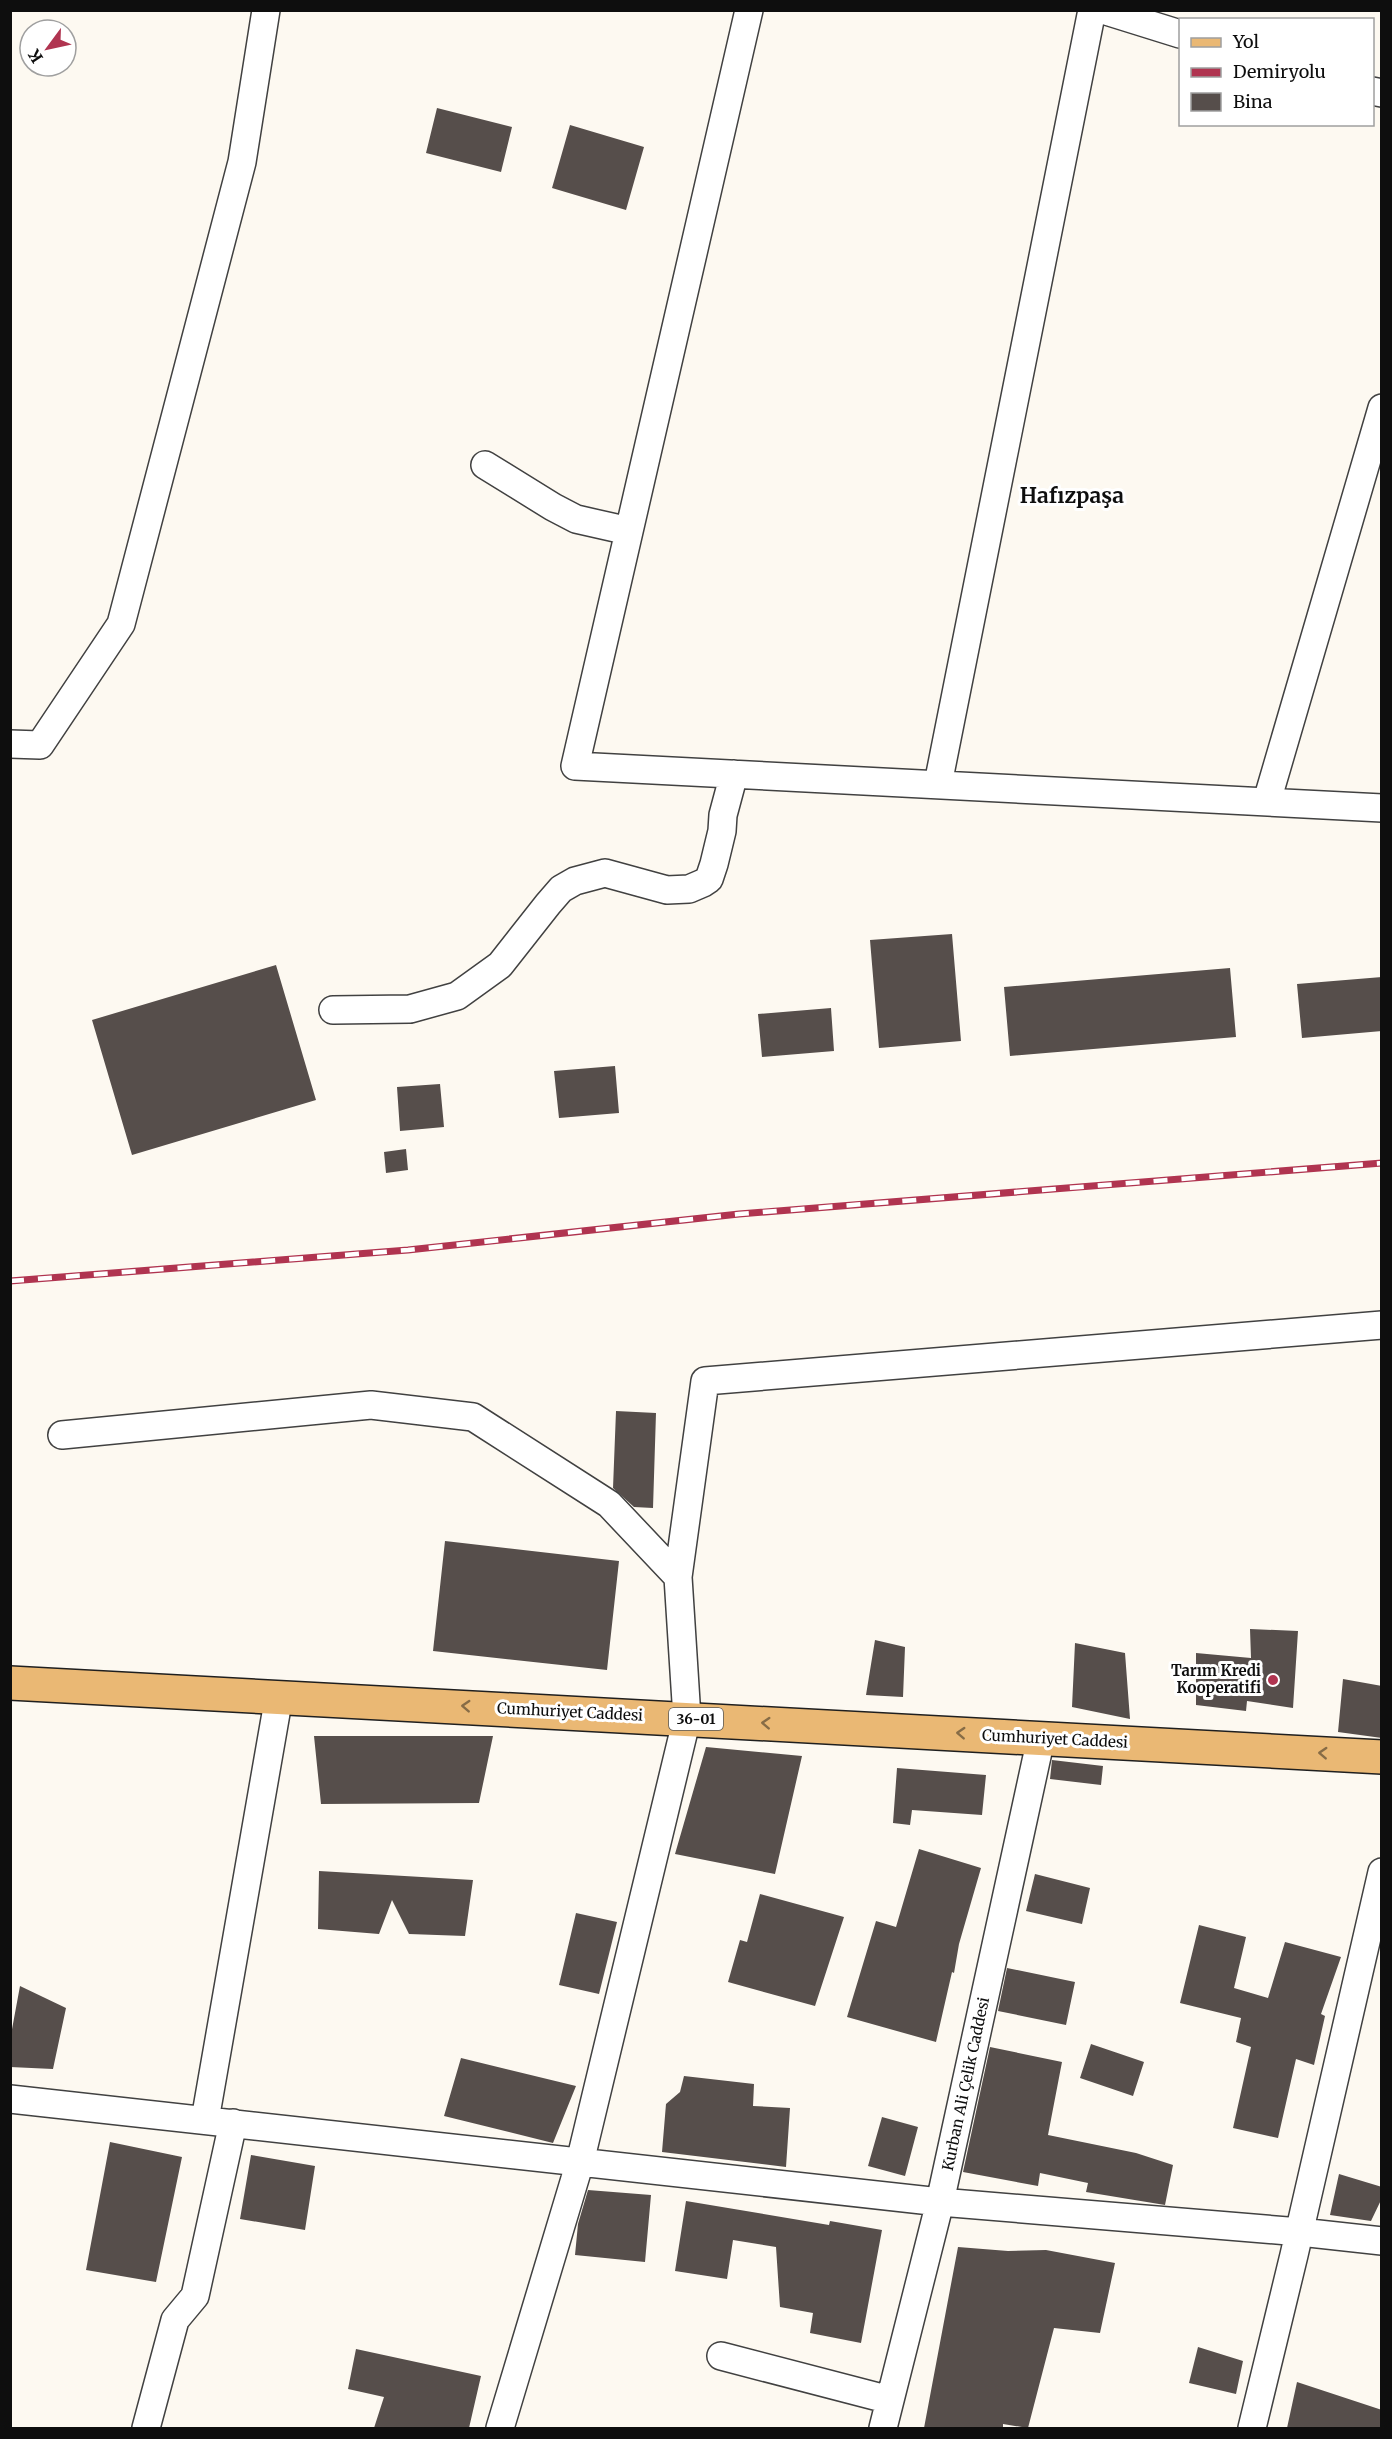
<svg xmlns="http://www.w3.org/2000/svg" width="1392" height="2439" viewBox="0 0 1392 2439" font-family="Merriweather,serif">
<style>
.building{fill:#564e4b}
.lines{fill:none;stroke-linecap:round;stroke-linejoin:round}
.minor-casing{stroke:#414141;stroke-width:30}
.major-casing{stroke:#1f1f1f;stroke-width:36}
.minor{stroke:#fff;stroke-width:27}
.major{stroke:#eab874;stroke-width:33}
.rail-casing{stroke:#b03450;stroke-width:7}
.rail{stroke:#fff;stroke-width:4.5;stroke-dasharray:14;stroke-linecap:butt}
.oneway{stroke:#876c46}
.poi-dot{fill:#b03450;stroke:#fff;stroke-width:2}
.labels{text-anchor:middle;stroke-width:6;stroke-linejoin:round;paint-order:stroke}
.shield{fill:#fff;stroke:#565656;stroke-width:1.5}
.shield-label{font-size:14px;font-weight:bold;fill:#0e0e0e}
.poi-label{font-size:15px;font-weight:bold;fill:#0e0e0e;stroke:#fff;text-anchor:end}
.street-label{font-size:15px;fill:#0e0e0e;stroke:#fff}
.district-label{font-size:21px;font-weight:bold;fill:#0e0e0e;stroke:#fff}
</style>
<rect width="100%" height="100%" fill="#fdf9f1"/>
<path class="building" d="M 437,108 L 512,127 L 501,172 L 426,153 Z
M 570,125 L 644,147 L 626,210 L 552,188 Z
M 952,934 L 961,1041 L 879,1048 L 870,940 Z
M 276,965 L 316,1100 L 132,1155 L 92,1020 Z
M 1230,968 L 1236,1037 L 1010,1056 L 1004,987 Z
M 1382,977 L 1382,1031 L 1302,1038 L 1297,984 Z
M 831,1008 L 834,1051 L 762,1057 L 758,1014 Z
M 615,1066 L 619,1113 L 559,1118 L 554,1071 Z
M 440,1084 L 444,1127 L 400,1131 L 397,1087 Z
M 406,1149 L 408,1170 L 386,1173 L 384,1152 Z
M 616,1411 L 656,1413 L 653,1508 L 634,1507 L 613,1488 Z
M 445,1541 L 619,1561 L 607,1670 L 433,1651 Z
M 1250,1629 L 1298,1631 L 1293,1708 L 1247,1701 L 1246,1711 L 1196,1705 L 1196,1653 L 1251,1658 Z
M 875,1640 L 905,1647 L 903,1697 L 866,1695 Z
M 1075,1643 L 1125,1653 L 1130,1719 L 1072,1707 Z
M 1343,1679 L 1382,1686 L 1382,1738 L 1338,1732 Z
M 314,1736 L 493,1736 L 479,1803 L 321,1804 Z
M 706,1747 L 802,1756 L 775,1874 L 675,1854 Z
M 1052,1760 L 1103,1766 L 1101,1785 L 1050,1779 Z
M 897,1768 L 986,1775 L 982,1815 L 912,1810 L 910,1825 L 893,1823 Z
M 919,1849 L 981,1868 L 959,1944 L 954,1973 L 952,1972 L 936,2042 L 847,2017 L 876,1921 L 896,1927 Z
M 319,1871 L 473,1880 L 465,1936 L 409,1934 L 392,1900 L 379,1934 L 318,1929 Z
M 1035,1874 L 1090,1888 L 1082,1924 L 1026,1911 Z
M 760,1894 L 844,1917 L 815,2006 L 728,1982 L 740,1940 L 747,1942 Z
M 576,1913 L 617,1922 L 599,1994 L 559,1985 Z
M 1199,1925 L 1246,1937 L 1234,1988 L 1268,1998 L 1285,1942 L 1341,1957 L 1321,2014 L 1325,2016 L 1314,2065 L 1296,2059 L 1278,2138 L 1233,2128 L 1251,2047 L 1236,2042 L 1241,2018 L 1180,2003 Z
M 1007,1968 L 1075,1982 L 1066,2025 L 998,2011 Z
M 20,1986 L 66,2008 L 53,2069 L 10,2067 L 10,2040 Z
M 1091,2044 L 1144,2062 L 1133,2096 L 1080,2078 Z
M 990,2047 L 1062,2062 L 1048,2135 L 1136,2153 L 1173,2165 L 1165,2205 L 1086,2192 L 1088,2183 L 1040,2173 L 1038,2186 L 963,2172 Z
M 461,2058 L 576,2086 L 553,2143 L 444,2116 Z
M 684,2076 L 754,2084 L 753,2106 L 790,2108 L 786,2167 L 662,2152 L 666,2104 L 680,2092 Z
M 882,2117 L 918,2127 L 905,2176 L 868,2166 Z
M 110,2142 L 182,2157 L 156,2282 L 86,2270 Z
M 251,2155 L 315,2166 L 305,2230 L 240,2219 Z
M 1339,2174 L 1382,2187 L 1382,2198 L 1371,2221 L 1330,2215 Z
M 588,2190 L 651,2195 L 645,2262 L 575,2255 L 578,2224 Z
M 686,2201 L 829,2225 L 830,2221 L 882,2230 L 861,2343 L 810,2333 L 813,2313 L 780,2307 L 776,2247 L 733,2240 L 727,2279 L 675,2271 Z
M 958,2247 L 1008,2251 L 1046,2250 L 1115,2263 L 1100,2333 L 1054,2328 L 1028,2428 L 1003,2424 L 1003,2428 L 924,2428 Z
M 1198,2347 L 1243,2361 L 1236,2394 L 1189,2383 Z
M 356,2349 L 481,2376 L 469,2428 L 374,2428 L 384,2397 L 348,2389 Z
M 1297,2382 L 1382,2410 L 1382,2428 L 1287,2428 Z"/>
<g class="lines">
<g class="minor-casing">
<path id="minor" d="M 749,10 L 575,766 L 1382,808
M 1103,10 L 1180,34
M 1372,91 L 1382,93
M 485,465 L 553,507 L 576,519 L 629,531
M 10,744 L 40,745 L 121,624 L 242,162 L 266,10
M 938,784 L 1092,10
M 1267,801 L 1382,408
M 333,1010 L 410,1009 L 457,996 L 500,965 L 548,904 L 561,889 L 575,881 L 605,873 L 667,890 L 689,889 L 703,883 L 709,879 L 714,864 L 722,831 L 723,815 L 734,774
M 62,1435 L 371,1405 L 473,1417 L 609,1504 L 678,1577
M 10,2099 L 940,2202 L 1300,2232 L 1382,2241
M 205,2120 L 279,1696
M 721,2356 L 890,2400
M 146,2428 L 175,2320 L 195,2296 L 233,2123
M 500,2428 L 580,2162 L 687,1718 L 678,1577 L 705,1381 L 1382,1325
M 883,2428 L 940,2202 L 1041,1738
M 1252,2428 L 1294,2255 L 1382,1872"/>
</g>
<g class="major-casing">
<path id="major" d="M 10,1683 L 1382,1757"/>
</g>
<use href="#minor" class="minor"/>
<use href="#major" class="major"/>
<g class="rail-casing">
<path id="rail" d="M 10,1281 L 408,1250 L 739,1214 L 1382,1163"/>
</g>
<use href="#rail" class="rail"/>
</g>
<defs><path id="oneway-chevron" d="M-2-3.5L2.5 0L-2 3.5" fill="none" stroke-width="1.6" stroke-linecap="round" stroke-linejoin="round" transform="scale(1.5)"/></defs>
<g class="oneway">
<use href="#oneway-chevron" transform="translate(466 1706) rotate(-177)"/>
<use href="#oneway-chevron" transform="translate(766 1723) rotate(-177)"/>
<use href="#oneway-chevron" transform="translate(961 1733) rotate(-177)"/>
<use href="#oneway-chevron" transform="translate(1323 1753) rotate(-177)"/>
</g>
<circle class="poi-dot" cx="1273" cy="1680" r="6"/>
<g class="labels">
<rect class="shield" x="669" y="1708" width="54" height="22" rx="4.5"/>
<g class="shield-label">
<text x="696" y="1724">36-01</text>
</g>
<g class="poi-label">
<text x="1261" y="1676">Tarım Kredi<tspan x="1261" dy="17">Kooperatifi</tspan></text>
</g>
<g class="street-label">
<text transform="translate(570 1712) rotate(3)" y="5">Cumhuriyet Caddesi</text>
<text transform="translate(1055 1739) rotate(3)" y="5">Cumhuriyet Caddesi</text>
<text transform="translate(966 2084) rotate(-78)" y="5">Kurban Ali Çelik Caddesi</text>
</g>
<g class="district-label">
<text x="1072" y="503">Hafızpaşa</text>
</g>
</g>
<rect width="1392" height="2439" fill="none" stroke="#0e0e0e" stroke-width="24"/>
<rect x="1179" y="18" width="195" height="108" fill="#ffffff" stroke="#9f9f9f" stroke-width="1.5"/>
<rect x="1191" y="38" width="30" height="9" fill="#eab874" stroke="#9f9f9f" stroke-width="1.5"/>
<text x="1233" y="48" font-size="18" fill="#0e0e0e">Yol</text>
<rect x="1191" y="68" width="30" height="9" fill="#b03450" stroke="#9f9f9f" stroke-width="1.5"/>
<text x="1233" y="78" font-size="18" fill="#0e0e0e">Demiryolu</text>
<rect x="1191" y="93" width="30" height="18" fill="#564e4b" stroke="#9f9f9f" stroke-width="1.5"/>
<text x="1233" y="108" font-size="18" fill="#0e0e0e">Bina</text>
<g transform="translate(48 48) rotate(237)"><circle r="28" fill="#ffffff" stroke="#9f9f9f" stroke-width="1.5"/>
<path d="M0-4.5L10 22L0 15L-10 22Z" fill="#b03450"/>
<text y="-9" font-size="16" font-weight="bold" text-anchor="middle" fill="#0e0e0e">K</text>
</g>
</svg>
